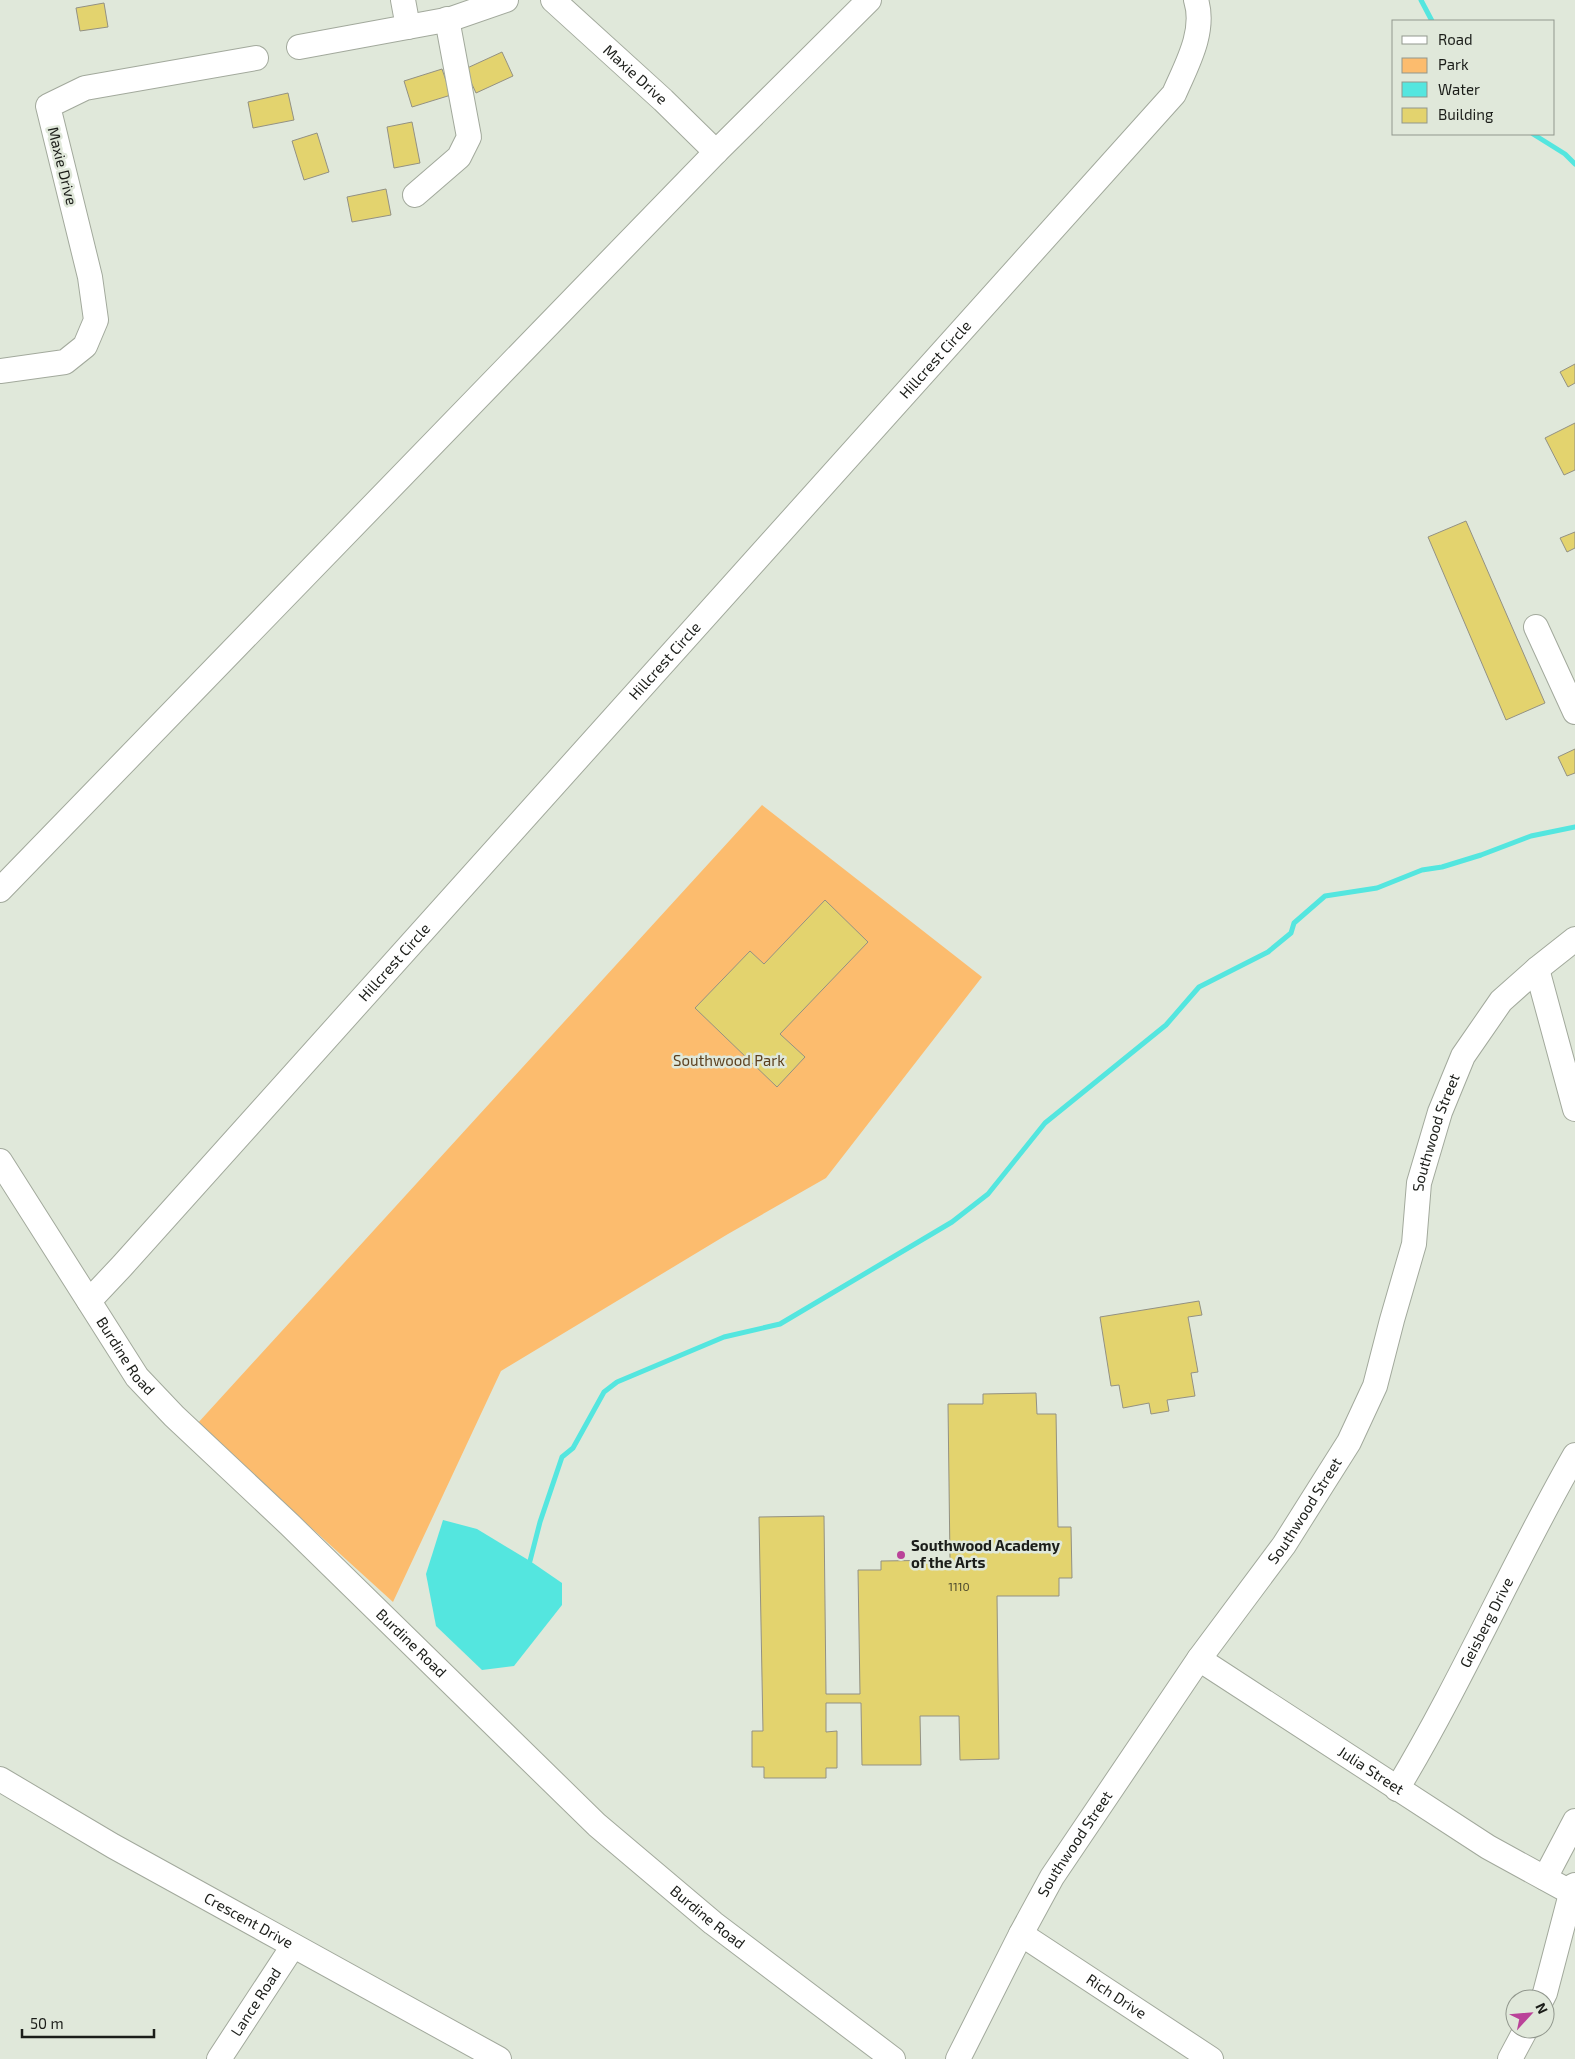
<svg xmlns="http://www.w3.org/2000/svg" width="1575" height="2059" viewBox="0 0 1575 2059" font-family="'Exo 2',sans-serif">
<style>
.green{fill:#fcbc6e}
.water{fill:#54e6df}
.lines{fill:none;stroke-linecap:round;stroke-linejoin:round}
.stream{stroke:#54e6df;stroke-width:5}
.building{fill:#e3d36e;stroke:#939183}
.minor-casing{stroke:#a2a99c;stroke-width:26}
.minor{stroke:#fff;stroke-width:24}
.poi-dot{fill:#ba4399;stroke:#e0e8da;stroke-width:2}
.labels{text-anchor:middle;stroke-width:5;stroke-linejoin:round;paint-order:stroke}
.number-label{font-size:12px;fill:#4d4a2e}
.street-label{font-size:15px;fill:#1b1d19;stroke:#e0e8da}
.park-label{font-size:15px;fill:#5c401f;stroke:#e0e8da}
.poi-label{font-size:15px;font-weight:bold;fill:#1b1d19;stroke:#e0e8da;text-anchor:start}
</style>
<rect width="100%" height="100%" fill="#e0e8da"/>
<path class="green" d="M 762,805 L 982,977 L 826,1178 L 728,1234 L 501,1371 L 393,1602 L 197,1424 Z"/>
<path class="water" d="M 443,1520 L 477,1529 L 530,1561 L 562,1583 L 562,1605 L 514,1666 L 482,1670 L 436,1626 L 426,1574 Z"/>
<g class="lines">
<path class="stream" d="M 1421,0 L 1432,21
M 1533,134 L 1565,154 L 1575,164
M 530,1561 L 540,1522 L 562,1457 L 573,1448 L 604,1392 L 617,1382 L 724,1337 L 780,1324 L 952,1222 L 988,1194 L 1045,1123 L 1166,1025 L 1199,987 L 1268,952 L 1291,933 L 1294,923 L 1325,896 L 1377,888 L 1422,870 L 1442,867 L 1481,855 L 1531,836 L 1575,827"/>
</g>
<path class="building" d="M 104,3 L 108,27 L 80,31 L 76,8 Z
M 502,52 L 513,76 L 476,93 L 465,69 Z
M 442,69 L 451,95 L 412,107 L 404,81 Z
M 288,93 L 294,120 L 253,128 L 248,102 Z
M 412,122 L 420,163 L 394,168 L 387,127 Z
M 317,133 L 329,172 L 304,180 L 292,141 Z
M 386,189 L 391,215 L 352,222 L 347,197 Z
M 1575,364 L 1575,383 L 1568,387 L 1560,372 Z
M 1575,423 L 1575,470 L 1564,475 L 1545,438 Z
M 1466,521 L 1545,703 L 1506,720 L 1428,537 Z
M 1575,532 L 1575,548 L 1567,552 L 1560,538 Z
M 1575,749 L 1575,773 L 1567,776 L 1558,757 Z
M 825,900 L 868,942 L 780,1034 L 805,1057 L 777,1087 L 695,1008 L 750,951 L 764,964 Z
M 1199,1301 L 1202,1315 L 1188,1317 L 1198,1372 L 1191,1373 L 1195,1396 L 1167,1400 L 1169,1411 L 1151,1414 L 1149,1403 L 1123,1408 L 1119,1385 L 1111,1386 L 1100,1317 Z
M 1036,1393 L 1037,1414 L 1056,1414 L 1058,1527 L 1071,1527 L 1072,1578 L 1059,1578 L 1059,1596 L 997,1596 L 999,1759 L 960,1760 L 959,1716 L 920,1716 L 921,1765 L 862,1765 L 861,1703 L 826,1703 L 826,1732 L 837,1731 L 837,1768 L 826,1768 L 826,1778 L 764,1778 L 764,1767 L 752,1767 L 752,1731 L 763,1731 L 759,1517 L 824,1516 L 826,1694 L 860,1694 L 858,1570 L 881,1570 L 881,1561 L 950,1560 L 948,1404 L 983,1404 L 983,1394 Z"/>
<g class="lines">
<g class="minor-casing">
<g id="minor">
<path d="M 403,0 L 408,27"/>
<path id="s1" d="M 553,0 L 663,100 L 716,152"/>
<path d="M 299,47 L 451,19 L 506,0"/>
<path d="M 415,195 L 459,157 L 469,137 L 447,19"/>
<path d="M 0,371 L 65,362 L 85,346 L 96,320 L 90,277 L 48,106 L 85,88 L 256,58"/>
<path d="M 1536,627 L 1575,712"/>
<path d="M 0,890 L 716,152 L 869,0"/>
<path d="M 1537,969 L 1575,1109"/>
<path id="s2" d="M 0,1161 L 137,1377 L 174,1416 L 289,1524 L 597,1825 L 713,1923 L 893,2059"/>
<path id="s3" d="M 89,1301 L 122,1266 L 1174,94 C 1186,66 1206,32 1196,0"/>
<path id="s4" d="M 1199,1659 L 1488,1847 L 1572,1893"/>
<path id="s5" d="M 0,1779 L 113,1846 L 499,2059"/>
<path id="s6" d="M 1397,1789 C 1462,1681 1512,1565 1575,1455"/>
<path d="M 1545,1878 L 1575,1821"/>
<path id="s7" d="M 1021,1934 L 1211,2059"/>
<path d="M 1542,1999 L 1545,1993 L 1573,1886 L 1575,1885"/>
<path id="s8" d="M 219,2059 L 293,1946"/>
<path id="s9" d="M 958,2059 L 1021,1934 L 1052,1877 L 1199,1659 L 1284,1545 L 1349,1442 L 1375,1386 L 1392,1320 L 1414,1244 L 1419,1183 L 1440,1112 L 1463,1056 L 1501,1001 L 1537,969 L 1575,939"/>
<path d="M 1510,2059 L 1526,2029"/>
</g>
</g>
<use href="#minor" class="minor"/>
</g>
<circle class="poi-dot" cx="901" cy="1555" r="5"/>
<g class="labels">
<g class="number-label">
<text x="959" y="1591">1110</text>
</g>
<g class="street-label">
<text dy="5" stroke="none"><textPath href="#s1" startOffset="111">Maxie Drive</textPath></text>
<text transform="translate(62 166) rotate(76)" y="5">Maxie Drive</text>
<text dy="5" stroke="none"><textPath href="#s3" startOffset="1266">Hillcrest Circle</textPath></text>
<text dy="5" stroke="none"><textPath href="#s3" startOffset="861">Hillcrest Circle</textPath></text>
<text dy="5" stroke="none"><textPath href="#s3" startOffset="456">Hillcrest Circle</textPath></text>
<text dy="5" stroke="none"><textPath href="#s9" startOffset="1055">Southwood Street</textPath></text>
<text dy="5" stroke="none"><textPath href="#s2" startOffset="232">Burdine Road</textPath></text>
<text dy="5" stroke="none"><textPath href="#s9" startOffset="650">Southwood Street</textPath></text>
<text dy="5" stroke="none"><textPath href="#s6" startOffset="189">Geisberg Drive</textPath></text>
<text dy="5" stroke="none"><textPath href="#s2" startOffset="638">Burdine Road</textPath></text>
<text dy="5" stroke="none"><textPath href="#s4" startOffset="205">Julia Street</textPath></text>
<text dy="5" stroke="none"><textPath href="#s9" startOffset="245">Southwood Street</textPath></text>
<text dy="5" stroke="none"><textPath href="#s2" startOffset="1042">Burdine Road</textPath></text>
<text dy="5" stroke="none"><textPath href="#s5" startOffset="286">Crescent Drive</textPath></text>
<text dy="5" stroke="none"><textPath href="#s7" startOffset="114">Rich Drive</textPath></text>
<text dy="5" stroke="none"><textPath href="#s8" startOffset="68">Lance Road</textPath></text>
</g>
<g class="park-label">
<text x="729" y="1066">Southwood Park</text>
</g>
<g class="poi-label">
<text x="911" y="1551">Southwood Academy<tspan x="911" dy="17">of the Arts</tspan></text>
</g>
</g>
<rect x="1392" y="20" width="162" height="115" fill="#e0e8da" stroke="#91978d"/>
<rect x="1402" y="36" width="25" height="8" fill="#ffffff" stroke="#91978d"/>
<text x="1438" y="45" font-size="15" fill="#1b1d19">Road</text>
<rect x="1402" y="58" width="25" height="15" fill="#fcbc6e" stroke="#91978d"/>
<text x="1438" y="70" font-size="15" fill="#1b1d19">Park</text>
<rect x="1402" y="82" width="25" height="15" fill="#54e6df" stroke="#91978d"/>
<text x="1438" y="95" font-size="15" fill="#1b1d19">Water</text>
<rect x="1402" y="108" width="25" height="15" fill="#e3d36e" stroke="#91978d"/>
<text x="1438" y="120" font-size="15" fill="#1b1d19">Building</text>
<g transform="translate(1530 2014) rotate(64)"><circle r="24" fill="#e0e8da" stroke="#91978d"/>
<path d="M0-4L9 19L0 12L-9 19Z" fill="#ba4399"/>
<text y="-8" font-size="14" font-weight="bold" text-anchor="middle" fill="#1b1d19">N</text>
</g>
<path d="M22 2029v8h132v-8" fill="none" stroke="#1b1d19" stroke-width="2.5"/>
<text x="30" y="2029" font-size="15" fill="#1b1d19" stroke="#e0e8da" stroke-width="4" paint-order="stroke">50 m</text>
</svg>
